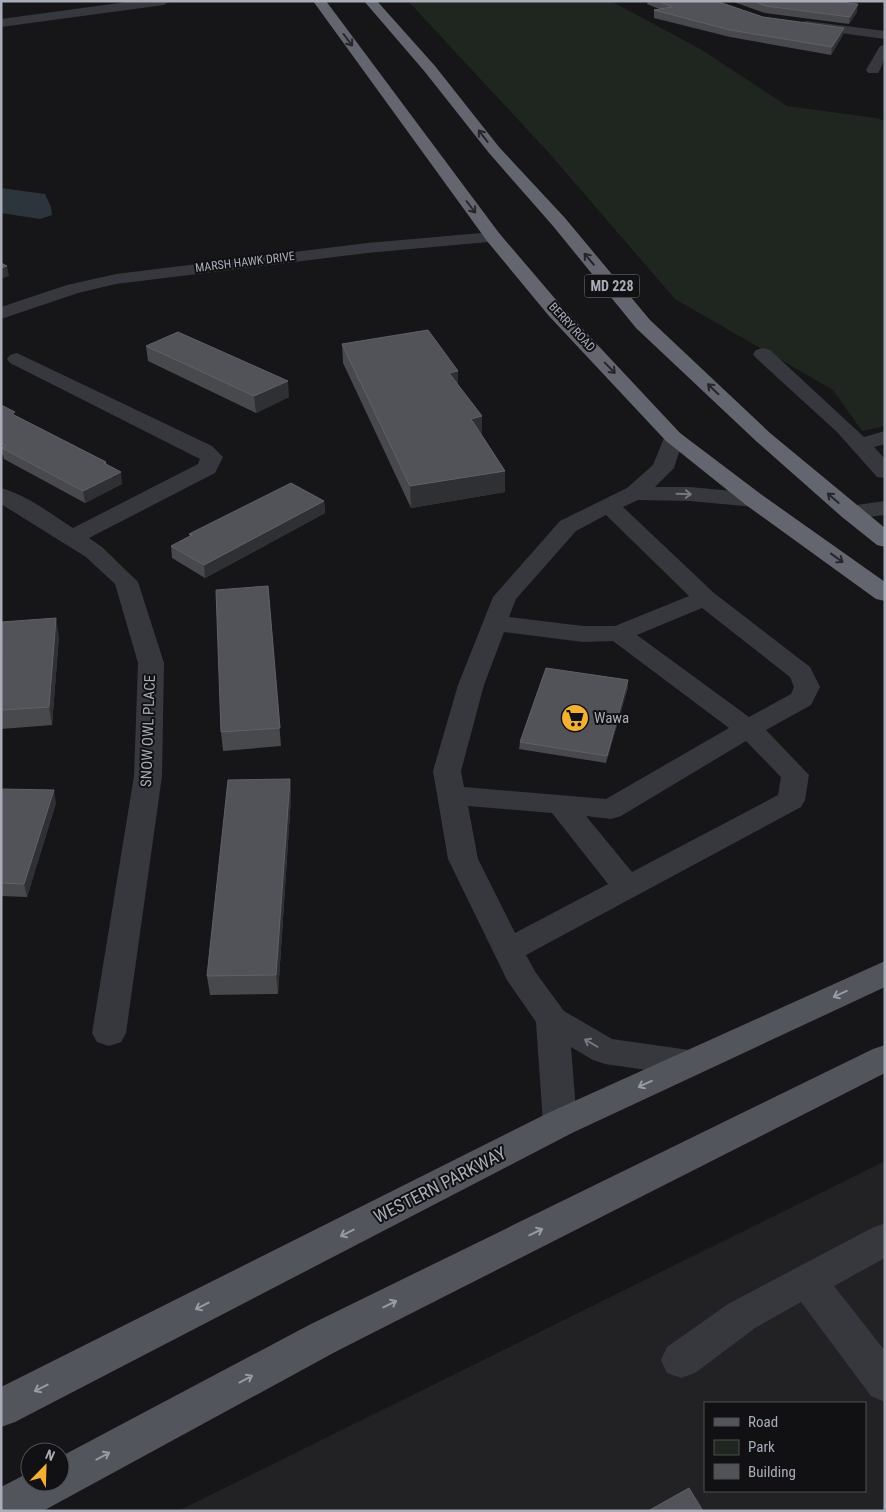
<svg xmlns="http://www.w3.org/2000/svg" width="886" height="1512" viewBox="0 0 886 1512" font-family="'Roboto Condensed',sans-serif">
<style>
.built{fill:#222225;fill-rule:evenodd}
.green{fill:#1e261f}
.water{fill:#2c353c}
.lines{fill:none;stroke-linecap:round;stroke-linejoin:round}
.minor{fill:#37383d;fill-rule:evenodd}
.major{fill:#53555c;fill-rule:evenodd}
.highway{fill:#63666e;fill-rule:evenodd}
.wall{fill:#47494d}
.shaded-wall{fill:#2f3033}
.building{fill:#525359;stroke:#5f6168}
.oneway{stroke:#26262a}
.oneway2{stroke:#757881}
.oneway3{stroke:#979ba6}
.labels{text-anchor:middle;stroke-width:4;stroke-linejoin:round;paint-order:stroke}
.far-street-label{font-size:12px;fill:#a8adb8;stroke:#111113}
.shield{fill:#111113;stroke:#7b7e86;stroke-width:1}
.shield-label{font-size:14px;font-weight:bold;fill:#a8adb8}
.poi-label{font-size:15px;fill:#a8adb8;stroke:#111113;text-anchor:start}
.street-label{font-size:15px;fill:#a8adb8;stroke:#111113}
.near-street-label{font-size:18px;fill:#a8adb8;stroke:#111113}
</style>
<rect width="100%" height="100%" fill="#161618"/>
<path class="built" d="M 885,1161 L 885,1511 L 178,1511 ZM 705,1403 L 865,1403 L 865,1491 L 705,1491 Z"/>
<path class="green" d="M 408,1 L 611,1 L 702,50 L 787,106 L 876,118 L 885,121 L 885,426 L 862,431 L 833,390 L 675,299 L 549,153 Z"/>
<path class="water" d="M 1,188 L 45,194 L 51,207 L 52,215 L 40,219 L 1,213 Z"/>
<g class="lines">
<path class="minor" d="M 134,1 L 170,1 L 164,5 L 1,27 L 1,19 Z
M 807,21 L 885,31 L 885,39 L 802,28 L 801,25 L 802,22 Z
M 885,45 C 885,57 884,63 878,73 L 868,73 L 866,70 L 880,46 Z
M 493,232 L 499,233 L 502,237 L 499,241 L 367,253 L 116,284 L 78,293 L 1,319 L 1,307 L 67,285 L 116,274 L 367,243 Z
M 763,348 L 770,350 L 864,437 L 885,431 L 885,444 L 874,447 L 885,459 L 885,478 L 877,477 L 837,432 L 756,358 L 753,354 L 756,350 Z
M 17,353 L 212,446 L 223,457 L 215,473 L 89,538 L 102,547 L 138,582 L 164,663 L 162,776 L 126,1033 L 121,1042 L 109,1046 L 97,1042 L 92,1033 L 134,776 L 138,663 L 115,584 L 86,557 L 1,504 L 1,488 C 27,495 51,514 73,528 L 198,464 L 200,459 L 10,363 L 7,359 L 10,355 Z
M 673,431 L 680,433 L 684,437 L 674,468 L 655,487 L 690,487 L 754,493 L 762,495 L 765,500 L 762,505 L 754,507 L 690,501 L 638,500 L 623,507 L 714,593 L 810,667 L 820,687 L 811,705 L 766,730 L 809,775 L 805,800 L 801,807 L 526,955 L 536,973 L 564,1011 L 612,1039 L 689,1050 L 701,1054 L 706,1063 L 701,1072 L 689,1076 L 605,1064 L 593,1060 L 571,1047 L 577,1123 L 572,1133 L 560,1137 L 548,1133 L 543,1123 L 536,1022 L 507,980 L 448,859 L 433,771 L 458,685 L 493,597 L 560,521 L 627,488 L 653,465 L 666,433 ZM 606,515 L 689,596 L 615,626 L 583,626 L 509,617 L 516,599 L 576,531 ZM 702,608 L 790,677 L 794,687 L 791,694 L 749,717 L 637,635 ZM 504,632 L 583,642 L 613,641 L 729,728 L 606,799 L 464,787 L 461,771 L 484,685 ZM 746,741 L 781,777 L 778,795 L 632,872 L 586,816 L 611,819 L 621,816 ZM 468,806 L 552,813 L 608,884 L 515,933 L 478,859 Z
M 885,501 L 885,515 L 850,519 L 842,517 L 839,512 L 842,507 Z
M 885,1223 L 885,1258 L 834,1286 L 885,1351 L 885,1402 L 871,1396 L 801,1302 L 755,1328 L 695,1373 L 681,1378 L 667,1373 L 661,1360 L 667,1347 L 728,1304 L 872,1228 Z"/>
<path class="major" d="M 885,961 L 885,987 L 572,1133 L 15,1422 L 1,1427 L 1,1387 L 548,1113 Z
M 885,1045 L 885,1073 L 337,1351 L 43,1511 L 1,1511 L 1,1487 L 30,1472 L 30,1482 L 60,1482 L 60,1457 L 309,1325 L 873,1049 Z"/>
<path class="highway" d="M 313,1 L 326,1 L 499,233 L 563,308 L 680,433 L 762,495 L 885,582 L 885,601 L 876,599 L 746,505 L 666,441 L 549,316 L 487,241 Z
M 364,1 L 377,1 L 435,66 L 499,147 L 565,218 L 650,320 L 770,433 L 885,528 L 885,547 L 877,545 L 842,517 L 756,441 L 636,328 L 553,226 L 489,153 L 425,72 Z"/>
</g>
<path class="wall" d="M 648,1 L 716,1 L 763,17 L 844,28 L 843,35 L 831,55 L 730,37 L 654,18 L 654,10 L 659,9 L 647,4 Z
M 731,1 L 811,1 L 857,12 L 849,24 L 765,13 Z
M 342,344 L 458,385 L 482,435 L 505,471 L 505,492 L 411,508 L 343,363 Z
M 146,346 L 289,397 L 256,413 L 148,361 Z
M 1,405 L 16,416 L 106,462 L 107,465 L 122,484 L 85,503 L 4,459 L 3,455 L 1,454 Z
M 324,501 L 325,513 L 205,578 L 172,558 L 171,546 L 190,536 L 189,534 Z
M 268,586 L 281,746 L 223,751 L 221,732 Z
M 1,627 L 59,636 L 52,725 L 1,729 Z
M 628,687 L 606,763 L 519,749 L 520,742 Z
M 290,779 L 291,797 L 278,994 L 210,995 L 207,976 Z
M 1,789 L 56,803 L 27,897 L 1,896 Z"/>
<path class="shaded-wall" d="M 858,4 L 857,12 L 849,24 L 850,17 Z
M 844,28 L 843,35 L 831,55 L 832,47 Z
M 7,266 L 9,276 L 1,279 L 1,268 Z
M 458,371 L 458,391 L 449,373 Z
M 288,381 L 289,397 L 256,413 L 254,396 Z
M 482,416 L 482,437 L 471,419 Z
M 505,471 L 505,492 L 411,508 L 410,486 Z
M 121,472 L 122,484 L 85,503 L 83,491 Z
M 324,501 L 325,513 L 205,578 L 204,565 Z
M 56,618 L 59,636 L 52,725 L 49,707 Z
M 628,680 L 628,687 L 606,763 L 607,756 Z
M 290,779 L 291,797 L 278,994 L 276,975 Z
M 54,790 L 56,803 L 27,897 L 24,884 Z"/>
<path class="building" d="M 658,1 L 716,1 L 763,17 L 844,28 L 832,47 L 730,30 L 654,10 L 672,7 Z
M 753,1 L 811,1 L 817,2 L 818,1 L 830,1 L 858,4 L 850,17 L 766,6 Z
M 1,263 L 7,266 L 1,268 Z
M 428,330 L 458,371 L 449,373 L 482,416 L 471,419 L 505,471 L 410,486 L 342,344 Z
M 178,332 L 288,381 L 254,396 L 146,346 Z
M 1,405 L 15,412 L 12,414 L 106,462 L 104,463 L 121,472 L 83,491 L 2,448 L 6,446 L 1,443 Z
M 291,483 L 324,501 L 204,565 L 171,546 L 192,535 L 189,534 Z
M 268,586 L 280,728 L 221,732 L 216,590 Z
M 56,618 L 49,707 L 1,710 L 2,622 Z
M 546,668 L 628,680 L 607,756 L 520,742 Z
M 290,779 L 276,975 L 207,976 L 228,780 Z
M 1,789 L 54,790 L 24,884 L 1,883 Z
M 689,1488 L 703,1511 L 648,1511 Z"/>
<defs><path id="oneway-shaft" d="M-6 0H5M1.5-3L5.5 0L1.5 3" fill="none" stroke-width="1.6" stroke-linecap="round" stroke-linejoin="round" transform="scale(1.25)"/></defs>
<g class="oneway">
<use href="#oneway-shaft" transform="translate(348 40) rotate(53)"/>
<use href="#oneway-shaft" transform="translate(483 136) rotate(-128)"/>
<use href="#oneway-shaft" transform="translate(471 207) rotate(53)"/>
<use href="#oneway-shaft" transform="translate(589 259) rotate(-130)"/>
<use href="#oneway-shaft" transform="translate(610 368) rotate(46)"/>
<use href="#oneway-shaft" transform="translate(713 389) rotate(-136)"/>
<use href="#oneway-shaft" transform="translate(833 498) rotate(-139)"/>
<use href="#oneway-shaft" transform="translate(837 558) rotate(36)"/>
</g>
<g class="oneway2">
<use href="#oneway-shaft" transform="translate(684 494) rotate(2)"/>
<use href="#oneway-shaft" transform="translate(591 1043) rotate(-150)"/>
</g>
<g class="oneway3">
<use href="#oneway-shaft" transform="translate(840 994) rotate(155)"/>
<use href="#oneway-shaft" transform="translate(645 1084) rotate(155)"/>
<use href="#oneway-shaft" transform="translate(536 1232) rotate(-26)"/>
<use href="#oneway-shaft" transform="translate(347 1233) rotate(153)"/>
<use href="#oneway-shaft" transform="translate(390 1304) rotate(-26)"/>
<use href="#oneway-shaft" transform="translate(202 1306) rotate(153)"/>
<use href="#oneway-shaft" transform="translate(246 1379) rotate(-28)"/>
<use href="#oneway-shaft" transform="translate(41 1388) rotate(153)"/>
<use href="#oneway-shaft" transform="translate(103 1456) rotate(-28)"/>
</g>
<defs>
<g id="supermarket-disc" transform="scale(1.4375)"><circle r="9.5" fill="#f2b134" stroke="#111113"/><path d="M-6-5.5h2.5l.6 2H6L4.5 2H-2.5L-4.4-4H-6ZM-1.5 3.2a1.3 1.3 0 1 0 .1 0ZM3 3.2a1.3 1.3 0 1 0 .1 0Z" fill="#111"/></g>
</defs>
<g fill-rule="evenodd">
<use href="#supermarket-disc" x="575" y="718"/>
</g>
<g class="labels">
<g class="far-street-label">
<text transform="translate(245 262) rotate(-7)" y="4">MARSH HAWK DRIVE</text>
<text transform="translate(572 327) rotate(47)" y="4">BERRY ROAD</text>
</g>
<rect class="shield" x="584.5" y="274.5" width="55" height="23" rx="4"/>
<g class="shield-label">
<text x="612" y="291">MD 228</text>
</g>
<g class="poi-label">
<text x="594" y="723">Wawa</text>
</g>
<g class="street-label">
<text transform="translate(148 731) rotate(-88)" y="5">SNOW OWL PLACE</text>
</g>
<g class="near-street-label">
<text transform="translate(440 1185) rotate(-27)" y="6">WESTERN PARKWAY</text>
</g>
</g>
<rect width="886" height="1512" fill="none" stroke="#a8adb8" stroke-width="5"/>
<rect x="704" y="1402" width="162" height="90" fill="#111113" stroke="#4d4f55"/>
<rect x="714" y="1418" width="25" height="8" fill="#53555c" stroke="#4d4f55"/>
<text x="748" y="1427" font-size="15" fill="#a8adb8">Road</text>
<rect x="714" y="1440" width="25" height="15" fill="#1e261f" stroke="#4d4f55"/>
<text x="748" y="1452" font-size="15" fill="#a8adb8">Park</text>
<rect x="714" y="1464" width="25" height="15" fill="#525359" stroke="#4d4f55"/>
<text x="748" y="1477" font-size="15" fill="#a8adb8">Building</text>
<g transform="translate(45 1467) rotate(23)"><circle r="24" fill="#111113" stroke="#4d4f55"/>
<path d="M0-4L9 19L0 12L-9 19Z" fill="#f2b134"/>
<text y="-8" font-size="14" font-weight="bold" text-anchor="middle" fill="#a8adb8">N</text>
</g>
</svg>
